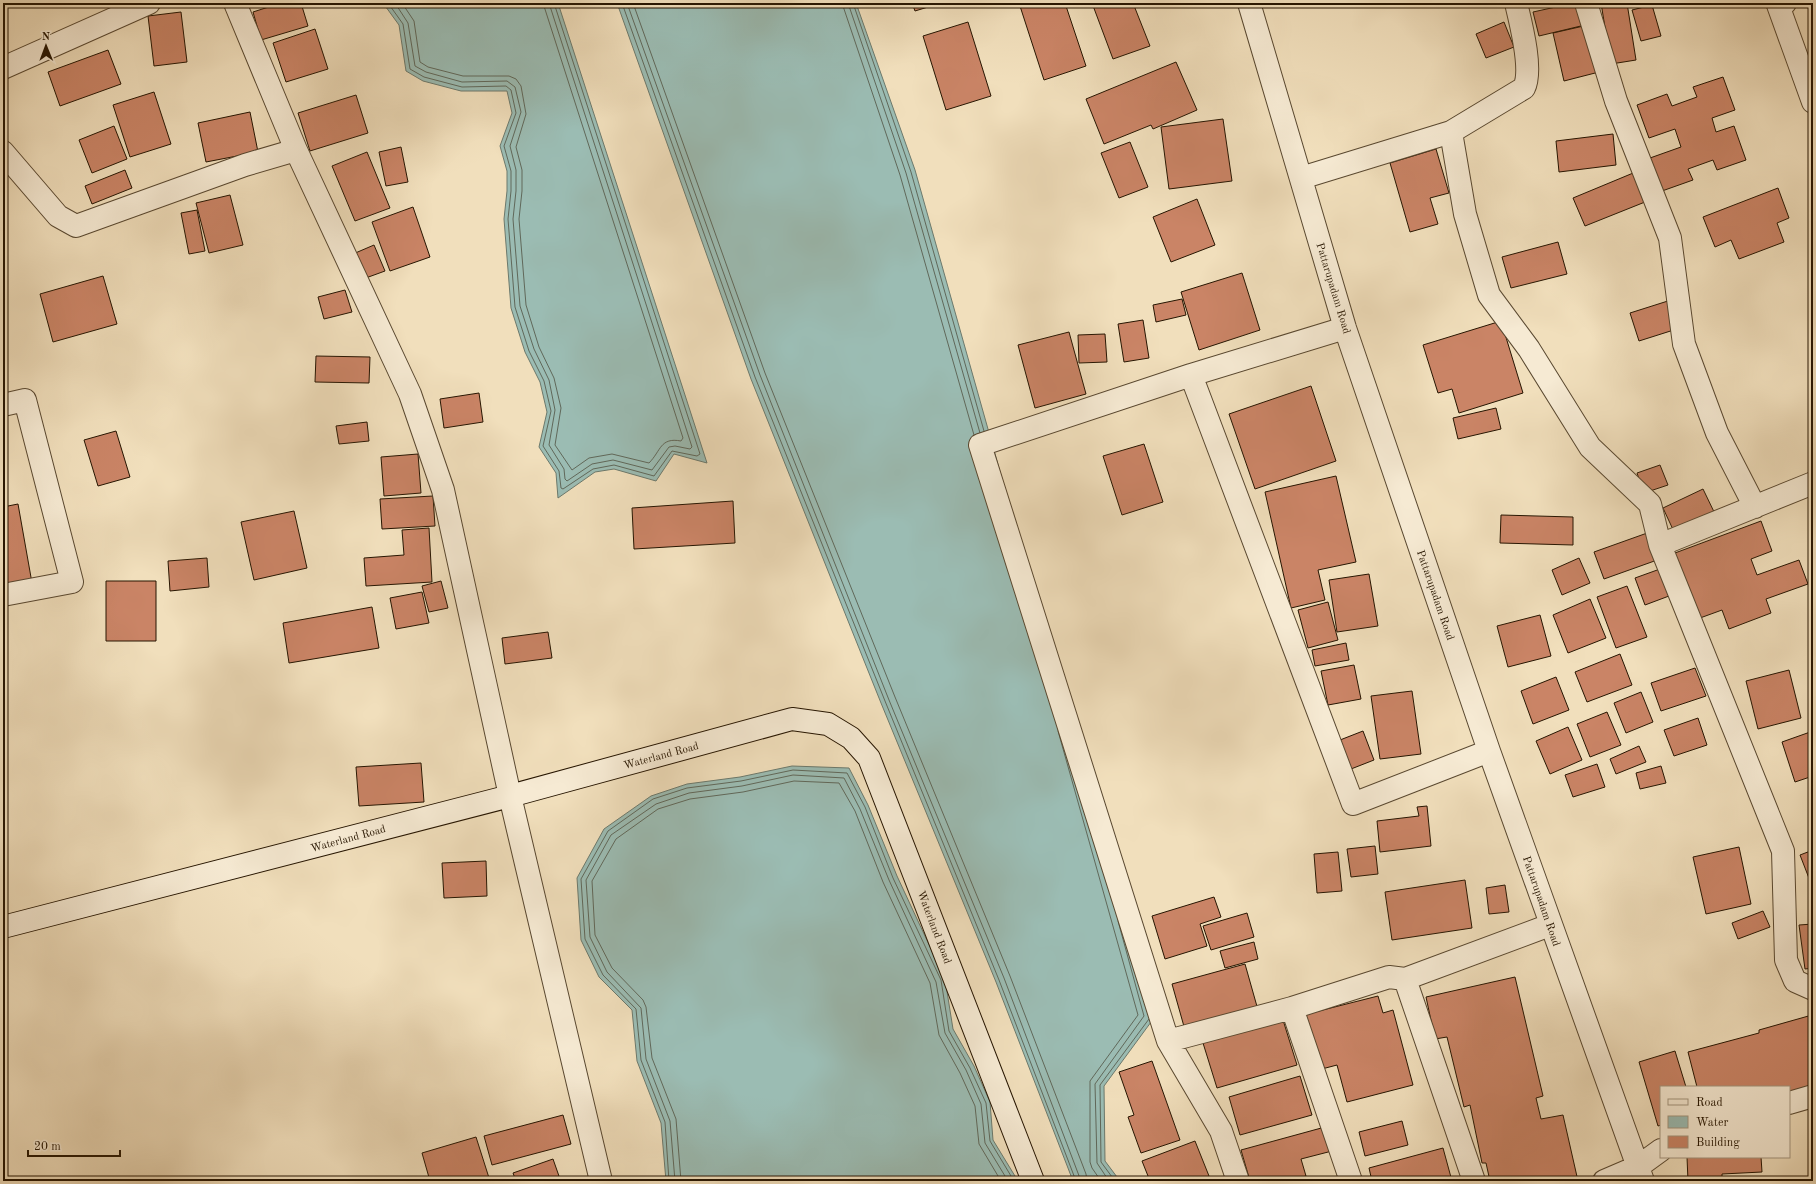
<svg xmlns="http://www.w3.org/2000/svg" width="1816" height="1184" viewBox="0 0 1816 1184" font-family="'Old Standard TT',serif">
<style>
.water{fill:#9bbcb3;stroke:#6c796c}
.lines{fill:none;stroke-linecap:round;stroke-linejoin:round}
.shore{stroke:#60685a;stroke-width:1}
.building{fill:#ca8466;stroke:#261501}
.minor-casing{stroke:#594830;stroke-width:24}
.secondary-casing{stroke:#261501;stroke-width:24}
.minor{stroke:#f6ead3;stroke-width:22}
.secondary{stroke:#f6ead3;stroke-width:22}
.labels{text-anchor:middle;stroke-width:3.5;stroke-linejoin:round;paint-order:stroke}
.street-label{font-size:11px;fill:#261501;stroke:#f6ead3}
</style>
<rect width="100%" height="100%" fill="#f1dfbc"/>
<filter id="stains"><feTurbulence type="fractalNoise" baseFrequency=".005" numOctaves="4"/><feColorMatrix values="0 0 0 0 .2 0 0 0 0 .09 0 0 0 0 .02 0 0 0 .5 -.17"/></filter>
<radialGradient id="worn" r=".72"><stop offset=".6" stop-color="#630" stop-opacity="0"/><stop offset="1" stop-color="#630" stop-opacity=".3"/></radialGradient>
<path class="water" d="M 383,3 L 558,3 L 707,463 L 674,454 L 656,481 L 614,469 L 595,472 L 558,498 L 556,473 L 539,447 L 547,412 L 540,382 L 525,352 L 511,308 L 504,219 L 507,191 L 507,171 L 500,146 L 512,113 L 507,91 L 461,91 L 423,81 L 406,71 L 399,25 Z
M 617,3 L 856,3 L 915,170 L 1154,1018 L 1104,1086 L 1105,1161 L 1120,1181 L 1073,1181 L 996,982 L 881,703 L 751,379 Z
M 792,766 L 849,768 L 868,805 L 897,876 L 945,979 L 953,1029 L 974,1066 L 990,1102 L 993,1140 L 1018,1181 L 666,1181 L 661,1123 L 637,1061 L 632,1010 L 599,977 L 581,940 L 577,878 L 604,829 L 651,796 L 687,784 L 740,777 Z"/>
<g class="lines">
<path class="shore" d="M 388,3 L 403,24 L 410,69 L 424,77 L 462,87 L 506,86 L 511,90 L 516,113 L 504,146 L 511,171 L 511,191 L 508,219 L 515,307 L 529,351 L 544,381 L 551,411 L 543,446 L 559,471 L 561,488 L 563,489 L 593,469 L 614,465 L 654,476 L 672,451 L 697,456 L 700,454 L 554,3
M 395,3 L 408,23 L 415,66 L 426,72 L 462,82 L 507,81 L 515,87 L 521,112 L 510,146 L 516,170 L 516,191 L 513,219 L 520,306 L 534,349 L 549,380 L 555,410 L 549,445 L 564,469 L 565,479 L 567,481 L 592,464 L 613,460 L 652,470 L 669,447 L 675,446 L 690,449 L 692,447 L 549,3
M 402,3 L 414,21 L 420,62 L 428,67 L 463,76 L 509,76 L 516,79 L 521,86 L 526,114 L 516,147 L 522,170 L 522,191 L 519,219 L 526,305 L 539,347 L 554,378 L 561,408 L 555,445 L 572,470 L 589,458 L 612,454 L 649,463 C 661,451 660,437 681,441 L 683,438 L 543,3
M 622,3 L 755,377 L 885,701 L 999,980 L 1076,1181
M 627,3 L 760,375 L 889,700 L 1004,978 L 1081,1181
M 633,3 L 765,373 L 895,697 L 1010,976 L 1086,1174 L 1087,1181
M 842,3 L 900,175 L 974,435
M 848,3 L 906,173 L 980,433
M 853,3 L 911,172 L 984,431
M 1058,731 L 1138,1015 L 1090,1081 L 1090,1162 L 1092,1168 L 1101,1181
M 669,1181 L 665,1122 L 641,1060 L 636,1009 L 603,975 L 585,939 L 581,879 L 608,831 L 653,799 L 687,788 L 741,781 L 793,770 L 847,773 L 865,807 L 893,878 L 941,980 L 949,1031 L 970,1068 L 986,1103 L 990,1141 L 1014,1181
M 675,1181 L 670,1121 L 646,1059 L 641,1008 L 607,972 L 590,937 L 586,880 L 611,835 L 656,804 L 689,793 L 742,786 L 793,775 L 844,778 L 860,809 L 889,880 L 936,982 L 945,1033 L 966,1070 L 981,1104 L 985,1143 L 1008,1181
M 681,1181 L 676,1119 L 652,1058 L 646,1007 L 643,1000 L 612,968 L 595,935 L 592,881 L 616,839 L 658,809 L 690,799 L 743,792 L 794,781 L 839,783 L 855,811 L 883,882 L 930,983 L 939,1035 L 960,1073 L 975,1106 L 979,1144 L 1001,1181
M 1109,1181 L 1097,1163 L 1095,1084 L 1144,1016 L 1118,921
M 1115,1181 L 1101,1162 L 1100,1085 L 1149,1019"/>
</g>
<path class="building" d="M 246,3 L 261,3 L 248,8 Z
M 281,3 L 301,3 L 308,26 L 261,40 L 253,12 Z
M 912,3 L 941,3 L 915,11 Z
M 1019,3 L 1065,3 L 1086,66 L 1044,80 Z
M 1092,3 L 1133,3 L 1150,46 L 1113,59 Z
M 1574,3 L 1580,3 L 1585,25 L 1539,36 L 1533,12 Z
M 1601,3 L 1627,3 L 1636,60 L 1611,64 Z
M 1652,5 L 1661,36 L 1641,41 L 1632,10 Z
M 181,12 L 187,62 L 154,66 L 148,16 Z
M 968,22 L 991,96 L 946,110 L 923,36 Z
M 1504,22 L 1514,47 L 1486,58 L 1476,34 Z
M 1588,25 L 1599,72 L 1564,81 L 1553,33 Z
M 315,29 L 328,69 L 286,82 L 273,43 Z
M 108,50 L 121,84 L 60,106 L 48,72 Z
M 1176,62 L 1197,110 L 1153,129 L 1151,125 L 1104,144 L 1086,99 Z
M 1723,77 L 1735,110 L 1712,118 L 1716,132 L 1734,126 L 1746,160 L 1717,170 L 1713,160 L 1688,169 L 1693,180 L 1662,191 L 1650,158 L 1681,147 L 1675,129 L 1649,138 L 1637,105 L 1667,94 L 1672,106 L 1697,97 L 1693,87 Z
M 154,92 L 171,144 L 130,157 L 113,105 Z
M 356,95 L 368,133 L 310,151 L 298,113 Z
M 250,112 L 258,152 L 206,162 L 198,123 Z
M 1223,119 L 1232,181 L 1169,189 L 1161,127 Z
M 114,126 L 127,159 L 92,173 L 79,140 Z
M 1613,134 L 1616,165 L 1559,172 L 1556,141 Z
M 1130,142 L 1148,187 L 1119,198 L 1101,153 Z
M 401,147 L 408,182 L 386,186 L 379,152 Z
M 1436,149 L 1449,193 L 1430,198 L 1438,224 L 1410,232 L 1390,163 Z
M 367,152 L 390,208 L 355,221 L 332,166 Z
M 125,170 L 132,188 L 92,204 L 85,186 Z
M 1638,171 L 1650,200 L 1585,226 L 1573,198 Z
M 1778,188 L 1789,218 L 1777,223 L 1784,242 L 1739,259 L 1731,240 L 1715,247 L 1703,217 Z
M 230,195 L 243,245 L 209,253 L 196,203 Z
M 1197,199 L 1215,245 L 1171,262 L 1153,217 Z
M 413,207 L 430,257 L 390,271 L 372,222 Z
M 197,210 L 205,251 L 189,254 L 181,213 Z
M 1558,242 L 1567,274 L 1511,288 L 1502,257 Z
M 374,245 L 385,271 L 363,279 L 353,254 Z
M 1242,273 L 1260,330 L 1199,350 L 1181,292 Z
M 103,276 L 117,324 L 53,342 L 40,294 Z
M 345,290 L 352,312 L 324,319 L 318,297 Z
M 1182,299 L 1186,315 L 1156,322 L 1153,305 Z
M 1671,300 L 1680,328 L 1639,341 L 1630,313 Z
M 1143,320 L 1149,358 L 1124,362 L 1118,324 Z
M 1501,321 L 1523,393 L 1459,413 L 1452,389 L 1438,393 L 1423,345 Z
M 1069,332 L 1086,394 L 1035,408 L 1018,345 Z
M 1105,334 L 1107,362 L 1079,363 L 1078,335 Z
M 316,356 L 370,357 L 369,383 L 315,382 Z
M 1311,386 L 1336,461 L 1255,489 L 1229,414 Z
M 479,393 L 483,422 L 444,428 L 440,399 Z
M 1496,408 L 1501,429 L 1458,439 L 1453,418 Z
M 367,422 L 369,441 L 339,444 L 336,426 Z
M 116,431 L 130,477 L 98,486 L 84,440 Z
M 1144,444 L 1163,502 L 1122,515 L 1103,456 Z
M 418,454 L 421,493 L 384,496 L 381,457 Z
M 1660,465 L 1668,485 L 1644,493 L 1637,473 Z
M 1336,476 L 1356,562 L 1318,570 L 1325,600 L 1291,608 L 1265,492 Z
M 1703,489 L 1717,518 L 1676,536 L 1663,508 Z
M 433,496 L 435,526 L 382,529 L 380,499 Z
M 733,501 L 735,543 L 634,549 L 632,508 Z
M 18,504 L 32,583 L 3,588 L 3,507 Z
M 294,511 L 307,568 L 254,580 L 241,522 Z
M 1501,515 L 1573,517 L 1573,545 L 1500,543 Z
M 1761,521 L 1772,551 L 1751,559 L 1757,575 L 1799,560 L 1808,584 L 1766,599 L 1771,613 L 1729,629 L 1722,610 L 1700,618 L 1675,553 Z
M 429,528 L 432,582 L 366,586 L 364,558 L 404,555 L 402,530 Z
M 1650,532 L 1660,559 L 1604,579 L 1594,552 Z
M 207,558 L 209,587 L 170,591 L 168,561 Z
M 1579,558 L 1590,583 L 1562,595 L 1552,570 Z
M 1660,569 L 1669,596 L 1645,605 L 1635,578 Z
M 1369,574 L 1378,626 L 1337,632 L 1329,580 Z
M 106,581 L 156,581 L 156,641 L 106,641 Z
M 441,581 L 448,608 L 429,612 L 422,586 Z
M 1627,586 L 1647,637 L 1616,648 L 1597,597 Z
M 422,592 L 429,623 L 396,629 L 390,598 Z
M 1590,599 L 1606,638 L 1568,653 L 1553,615 Z
M 1328,602 L 1338,640 L 1308,648 L 1298,610 Z
M 372,607 L 379,648 L 289,663 L 283,623 Z
M 1540,615 L 1551,656 L 1508,667 L 1497,626 Z
M 548,632 L 552,658 L 505,664 L 502,638 Z
M 1346,643 L 1349,660 L 1315,666 L 1312,650 Z
M 1620,654 L 1632,685 L 1587,702 L 1575,672 Z
M 1354,665 L 1361,699 L 1328,705 L 1321,671 Z
M 1695,668 L 1706,696 L 1661,711 L 1651,683 Z
M 1789,670 L 1801,718 L 1758,729 L 1746,681 Z
M 1556,677 L 1569,710 L 1533,724 L 1521,691 Z
M 1412,691 L 1421,754 L 1380,759 L 1371,696 Z
M 1641,692 L 1653,722 L 1626,733 L 1614,703 Z
M 1607,712 L 1621,745 L 1590,757 L 1577,724 Z
M 1698,718 L 1707,745 L 1674,756 L 1664,730 Z
M 1568,727 L 1582,760 L 1550,774 L 1536,741 Z
M 1363,731 L 1374,760 L 1351,769 L 1340,740 Z
M 1813,731 L 1813,776 L 1795,782 L 1782,742 Z
M 1639,746 L 1646,762 L 1616,774 L 1610,759 Z
M 421,763 L 424,802 L 359,806 L 356,767 Z
M 1597,764 L 1605,787 L 1573,797 L 1565,775 Z
M 1661,766 L 1666,783 L 1640,789 L 1636,773 Z
M 1427,806 L 1431,846 L 1380,852 L 1377,821 L 1419,816 L 1417,807 Z
M 1375,846 L 1378,874 L 1351,877 L 1347,849 Z
M 1739,847 L 1751,904 L 1706,914 L 1693,857 Z
M 1813,850 L 1813,886 L 1812,886 L 1800,855 Z
M 1338,852 L 1342,891 L 1317,893 L 1314,854 Z
M 486,861 L 487,896 L 444,898 L 442,863 Z
M 1465,880 L 1472,928 L 1392,940 L 1385,892 Z
M 1505,885 L 1509,912 L 1489,914 L 1486,888 Z
M 1214,897 L 1221,917 L 1200,924 L 1207,946 L 1165,959 L 1152,916 Z
M 1763,911 L 1770,927 L 1738,939 L 1732,923 Z
M 1247,913 L 1254,937 L 1211,950 L 1203,926 Z
M 1813,924 L 1813,968 L 1805,969 L 1799,925 Z
M 1254,942 L 1258,959 L 1225,968 L 1220,951 Z
M 1245,964 L 1258,1010 L 1185,1030 L 1172,984 Z
M 1515,977 L 1543,1096 L 1536,1098 L 1541,1119 L 1563,1115 L 1578,1181 L 1490,1181 L 1486,1163 L 1482,1163 L 1470,1105 L 1464,1107 L 1447,1037 L 1435,1039 L 1426,997 Z
M 1378,996 L 1383,1013 L 1393,1010 L 1413,1085 L 1347,1102 L 1337,1065 L 1318,1070 L 1303,1015 Z
M 1812,1015 L 1813,1085 L 1789,1092 L 1789,1087 L 1697,1087 L 1688,1052 L 1759,1033 L 1759,1030 Z
M 1283,1020 L 1297,1065 L 1217,1088 L 1203,1043 Z
M 1675,1051 L 1686,1087 L 1661,1087 L 1661,1125 L 1658,1126 L 1639,1062 Z
M 1152,1061 L 1180,1140 L 1141,1153 L 1128,1117 L 1134,1115 L 1119,1072 Z
M 1300,1076 L 1312,1115 L 1240,1135 L 1229,1097 Z
M 563,1115 L 571,1144 L 492,1165 L 484,1136 Z
M 1402,1121 L 1408,1145 L 1365,1156 L 1359,1132 Z
M 1325,1127 L 1332,1151 L 1301,1159 L 1306,1176 L 1287,1181 L 1250,1181 L 1241,1150 Z
M 476,1137 L 490,1181 L 430,1181 L 422,1153 Z
M 1195,1141 L 1211,1181 L 1150,1181 L 1142,1161 Z
M 1443,1148 L 1452,1181 L 1372,1181 L 1369,1168 Z
M 1687,1157 L 1761,1157 L 1762,1172 L 1722,1174 L 1722,1181 L 1688,1181 Z
M 553,1159 L 560,1179 L 555,1181 L 516,1181 L 513,1173 Z"/>
<g class="lines">
<g class="minor-casing">
<path id="minor" d="M 235,3 L 296,150 L 410,394 L 443,490 L 510,796 L 601,1181
M 1249,3 L 1345,328 L 1489,751 L 1643,1181
M 1586,3 L 1616,101 L 1670,238 L 1684,344 L 1717,433 L 1755,507
M 1785,3 L 1778,5 L 1813,102
M 3,68 L 149,3
M 1451,132 L 1465,214 L 1489,295 L 1529,349 L 1590,447 L 1650,504 L 1660,545
M 3,152 L 58,216 L 76,226 L 245,165 L 296,150
M 1301,178 L 1451,132 L 1524,88 C 1533,70 1521,24 1516,3
M 1191,375 L 1353,804 L 1489,751
M 3,405 L 25,400 L 72,582 L 3,595
M 1813,483 L 1660,545 L 1783,851 L 1786,960 L 1795,981 L 1813,989
M 1405,979 L 1474,1181
M 1292,1008 L 1351,1181
M 1168,1041 L 980,445 L 1191,375 L 1345,328
M 1789,1103 L 1813,1096
M 1238,1181 L 1221,1131 L 1168,1041 L 1292,1008 L 1389,977 L 1405,979 L 1550,925
M 1604,1181 L 1639,1166 L 1661,1150"/>
</g>
<g class="secondary-casing">
<path id="secondary" d="M 3,927 L 510,796 L 792,719 L 828,724 L 851,738 L 869,758 L 1033,1181"/>
</g>
<use href="#minor" class="minor"/>
<use href="#secondary" class="secondary"/>
</g>
<g class="labels">
<g class="street-label">
<text transform="translate(1334 288) rotate(73)" y="4">Pattarupadam Road</text>
<text transform="translate(1436 595) rotate(71)" y="4">Pattarupadam Road</text>
<text transform="translate(661 755) rotate(-15)" y="4">Waterland Road</text>
<text transform="translate(348 838) rotate(-15)" y="4">Waterland Road</text>
<text transform="translate(1542 901) rotate(71)" y="4">Pattarupadam Road</text>
<text transform="translate(935 927) rotate(69)" y="4">Waterland Road</text>
</g>
</g>
<rect width="1816" height="1184" fill="none" stroke="#f1dfbc" stroke-width="16"/>
<rect x="4" y="4" width="1808" height="1176" fill="none" stroke="#261501" stroke-width="2"/>
<rect x="8" y="8" width="1800" height="1168" fill="none" stroke="#261501"/>
<rect x="1660" y="1086" width="130" height="72" fill="#f6ead3" stroke="#a3957f"/>
<rect x="1668" y="1099" width="20" height="6" fill="#f6ead3" stroke="#a3957f"/>
<text x="1696" y="1106" font-size="12" fill="#261501">Road</text>
<rect x="1668" y="1116" width="20" height="12" fill="#9bbcb3" stroke="#a3957f"/>
<text x="1696" y="1126" font-size="12" fill="#261501">Water</text>
<rect x="1668" y="1136" width="20" height="12" fill="#ca8466" stroke="#a3957f"/>
<text x="1696" y="1146" font-size="12" fill="#261501">Building</text>
<g transform="translate(46 46) rotate(359)" stroke="#f6ead3" stroke-width="3" paint-order="stroke">
<path d="M0-3L7 15L0 10L-7 15Z" fill="#261501"/>
<text y="-6" font-size="11" font-weight="bold" text-anchor="middle" fill="#261501">N</text>
</g>
<path d="M28 1150v6h92v-6" fill="none" stroke="#261501" stroke-width="2"/>
<text x="34" y="1150" font-size="12" fill="#261501" stroke="#f6ead3" stroke-width="3" paint-order="stroke">20 m</text>
<rect width="100%" height="100%" filter="url(#stains)"/>
<rect width="100%" height="100%" fill="url(#worn)"/>
</svg>
